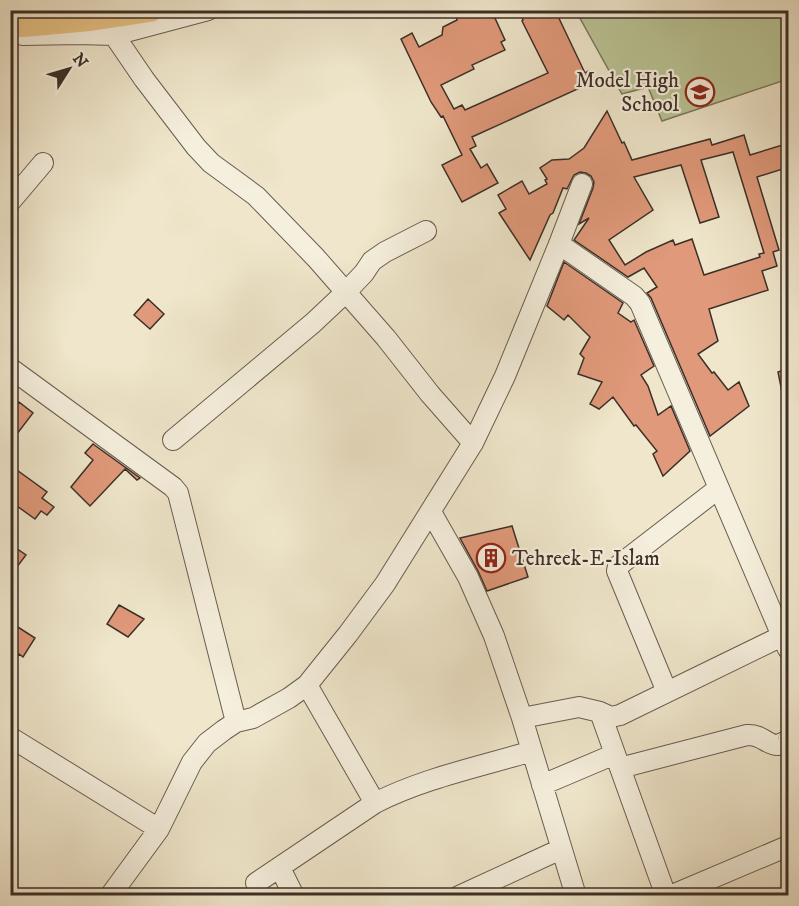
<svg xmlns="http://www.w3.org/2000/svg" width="799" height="906" viewBox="0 0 799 906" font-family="'IM FELL DW Pica',serif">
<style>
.green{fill:#bac496;stroke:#7b7a5f;stroke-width:1.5}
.building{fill:#e0997a;stroke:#3c2f28;stroke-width:1.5;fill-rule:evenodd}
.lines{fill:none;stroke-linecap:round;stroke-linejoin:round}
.minor-casing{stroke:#695d51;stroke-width:22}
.major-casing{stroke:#3c2f28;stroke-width:27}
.minor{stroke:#f5efdd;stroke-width:20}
.major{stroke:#e8c386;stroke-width:24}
.labels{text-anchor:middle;stroke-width:4.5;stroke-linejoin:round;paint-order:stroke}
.poi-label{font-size:21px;fill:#3c2f28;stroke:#f5efdd;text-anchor:end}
</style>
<rect width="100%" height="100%" fill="#efe6cb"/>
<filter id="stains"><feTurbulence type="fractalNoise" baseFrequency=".00333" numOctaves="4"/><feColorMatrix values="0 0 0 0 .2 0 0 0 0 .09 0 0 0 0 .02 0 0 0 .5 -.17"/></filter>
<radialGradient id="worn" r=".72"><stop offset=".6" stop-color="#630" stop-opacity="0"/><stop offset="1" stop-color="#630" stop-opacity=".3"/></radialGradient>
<path class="green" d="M 576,11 L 788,11 L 788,79 L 662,121 L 648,87 L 622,94 Z"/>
<path class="building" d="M 462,10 L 489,10 L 492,17 L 494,16 L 505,40 L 501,42 L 505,50 L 472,65 L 474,69 L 441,85 L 454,109 L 462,105 L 465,110 L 548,73 L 522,21 L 523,20 L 519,10 L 555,10 L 585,73 L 588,71 L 593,82 L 472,137 L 476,146 L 470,149 L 481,168 L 487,164 L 498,183 L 462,202 L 442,165 L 462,155 L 443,116 L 441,117 L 431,102 L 401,39 L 412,33 L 419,47 L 442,35 L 443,27 L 457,20 L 455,14 Z
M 607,111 L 622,143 L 624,142 L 632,160 L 710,139 L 712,145 L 744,135 L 750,155 L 789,143 L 789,167 L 757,177 L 779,250 L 773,252 L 777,266 L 762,271 L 768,290 L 709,309 L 718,341 L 698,354 L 712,373 L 714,372 L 728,390 L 739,382 L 749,406 L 710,436 L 651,298 L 647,293 L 657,287 L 644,268 L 628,277 L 574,240 L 589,218 L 579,224 L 593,188 L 594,182 L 591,176 L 586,173 L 580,172 L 574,175 L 567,189 L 563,188 L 553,213 L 550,215 L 530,260 L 499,213 L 506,209 L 498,195 L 522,181 L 529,194 L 547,184 L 545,180 L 547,179 L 540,168 L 552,160 L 569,159 L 584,148 ZM 733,152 L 764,253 L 759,254 L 760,257 L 704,275 L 692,239 L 675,245 L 673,240 L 646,252 L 625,265 L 609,240 L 653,210 L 634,177 L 681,165 L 700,223 L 719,217 L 701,160 Z
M 564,262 L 623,303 L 618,313 L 631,322 L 634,320 L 654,366 L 641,375 L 648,386 L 658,415 L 671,406 L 690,451 L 663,476 L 653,454 L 657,451 L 636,425 L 634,426 L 613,397 L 599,409 L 590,404 L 602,382 L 578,374 L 584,358 L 580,354 L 590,337 L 568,315 L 564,320 L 547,306 Z
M 148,299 L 164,314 L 150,329 L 134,315 Z
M 787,369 L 789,375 L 789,401 L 784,402 L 778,372 Z
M 19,402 L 33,413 L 10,443 L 10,414 Z
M 93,444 L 140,478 L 137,480 L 125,469 L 90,506 L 71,487 L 93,460 L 85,453 Z
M 10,465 L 47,492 L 42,498 L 54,507 L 47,515 L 41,511 L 35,519 L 10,501 Z
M 512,526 L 528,577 L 487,591 L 478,571 L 460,538 Z
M 10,544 L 26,555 L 10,576 Z
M 119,605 L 144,619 L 128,637 L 107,624 Z
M 10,622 L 35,638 L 23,657 L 19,654 L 10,667 Z"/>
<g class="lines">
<g class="minor-casing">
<path id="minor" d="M 22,35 L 79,34 L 114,35 L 208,10
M 114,35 L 144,79 L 196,147 L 211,163 L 256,196 L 316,258 L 386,338 L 430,394 L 473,443
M 10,202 L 43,163
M 559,244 L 634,296 L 640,303 L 782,636 L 788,649
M 10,368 L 173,487 L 178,493 L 236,722
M 173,440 L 313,323 L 346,292 L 364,273 L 372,261 L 385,252 L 426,231
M 431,512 L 468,577 L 494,636 L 522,718 L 576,896
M 307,685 L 375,803
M 667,692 L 617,571 L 618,566 L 719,488
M 600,712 L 666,896
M 522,718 L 579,707 L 600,712 L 611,717 L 620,715 L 782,636
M 10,737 L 159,829
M 620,768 L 747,735 C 762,734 768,746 778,745 C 779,744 788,741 788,740
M 542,785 L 615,754
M 280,868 L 294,896
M 256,883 L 375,803 C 424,778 479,767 532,751
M 110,896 L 159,829 L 192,762 L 207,743 L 224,730 L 236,722 L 253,718 L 289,698 L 307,685 L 348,634 L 385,584 L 473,443 L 505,376 L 559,244 L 582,184
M 459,896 L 561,849
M 670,896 L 788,846"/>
</g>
<g class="major-casing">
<path id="major" d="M 10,24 L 23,25 L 90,19 L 150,10"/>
</g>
<use href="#minor" class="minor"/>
<use href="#major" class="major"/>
</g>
<defs>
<g id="university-ring" transform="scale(1.5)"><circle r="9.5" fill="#f5efdd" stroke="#8f2418" stroke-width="1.5"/><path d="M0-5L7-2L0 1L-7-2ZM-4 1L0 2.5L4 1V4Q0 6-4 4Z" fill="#8f2418"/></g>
<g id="building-ring" transform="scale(1.5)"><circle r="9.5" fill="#f5efdd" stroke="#8f2418" stroke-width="1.5"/><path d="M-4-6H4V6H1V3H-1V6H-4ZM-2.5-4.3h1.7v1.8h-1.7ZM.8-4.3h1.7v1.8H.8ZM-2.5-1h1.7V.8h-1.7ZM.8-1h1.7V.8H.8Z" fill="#8f2418"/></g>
</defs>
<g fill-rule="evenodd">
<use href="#university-ring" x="700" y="92"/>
<use href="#building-ring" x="491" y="558"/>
</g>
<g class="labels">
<g class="poi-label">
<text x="679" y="87">Model High<tspan x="679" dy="24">School</tspan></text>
<text x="512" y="565" text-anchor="start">Tehreek-E-Islam</text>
</g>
</g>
<rect width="799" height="906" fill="none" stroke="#efe6cb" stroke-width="36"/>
<rect x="12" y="12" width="775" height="882" fill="none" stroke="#3c2f28" stroke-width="3"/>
<rect x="18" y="18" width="763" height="870" fill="none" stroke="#3c2f28" stroke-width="1.5"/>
<g transform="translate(69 69) rotate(53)" stroke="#f5efdd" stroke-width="4.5" paint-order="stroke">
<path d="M0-4.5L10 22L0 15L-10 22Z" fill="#3c2f28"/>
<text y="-9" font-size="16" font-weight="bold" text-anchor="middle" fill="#3c2f28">N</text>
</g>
<rect width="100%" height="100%" filter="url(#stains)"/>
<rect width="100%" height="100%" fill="url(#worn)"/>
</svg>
